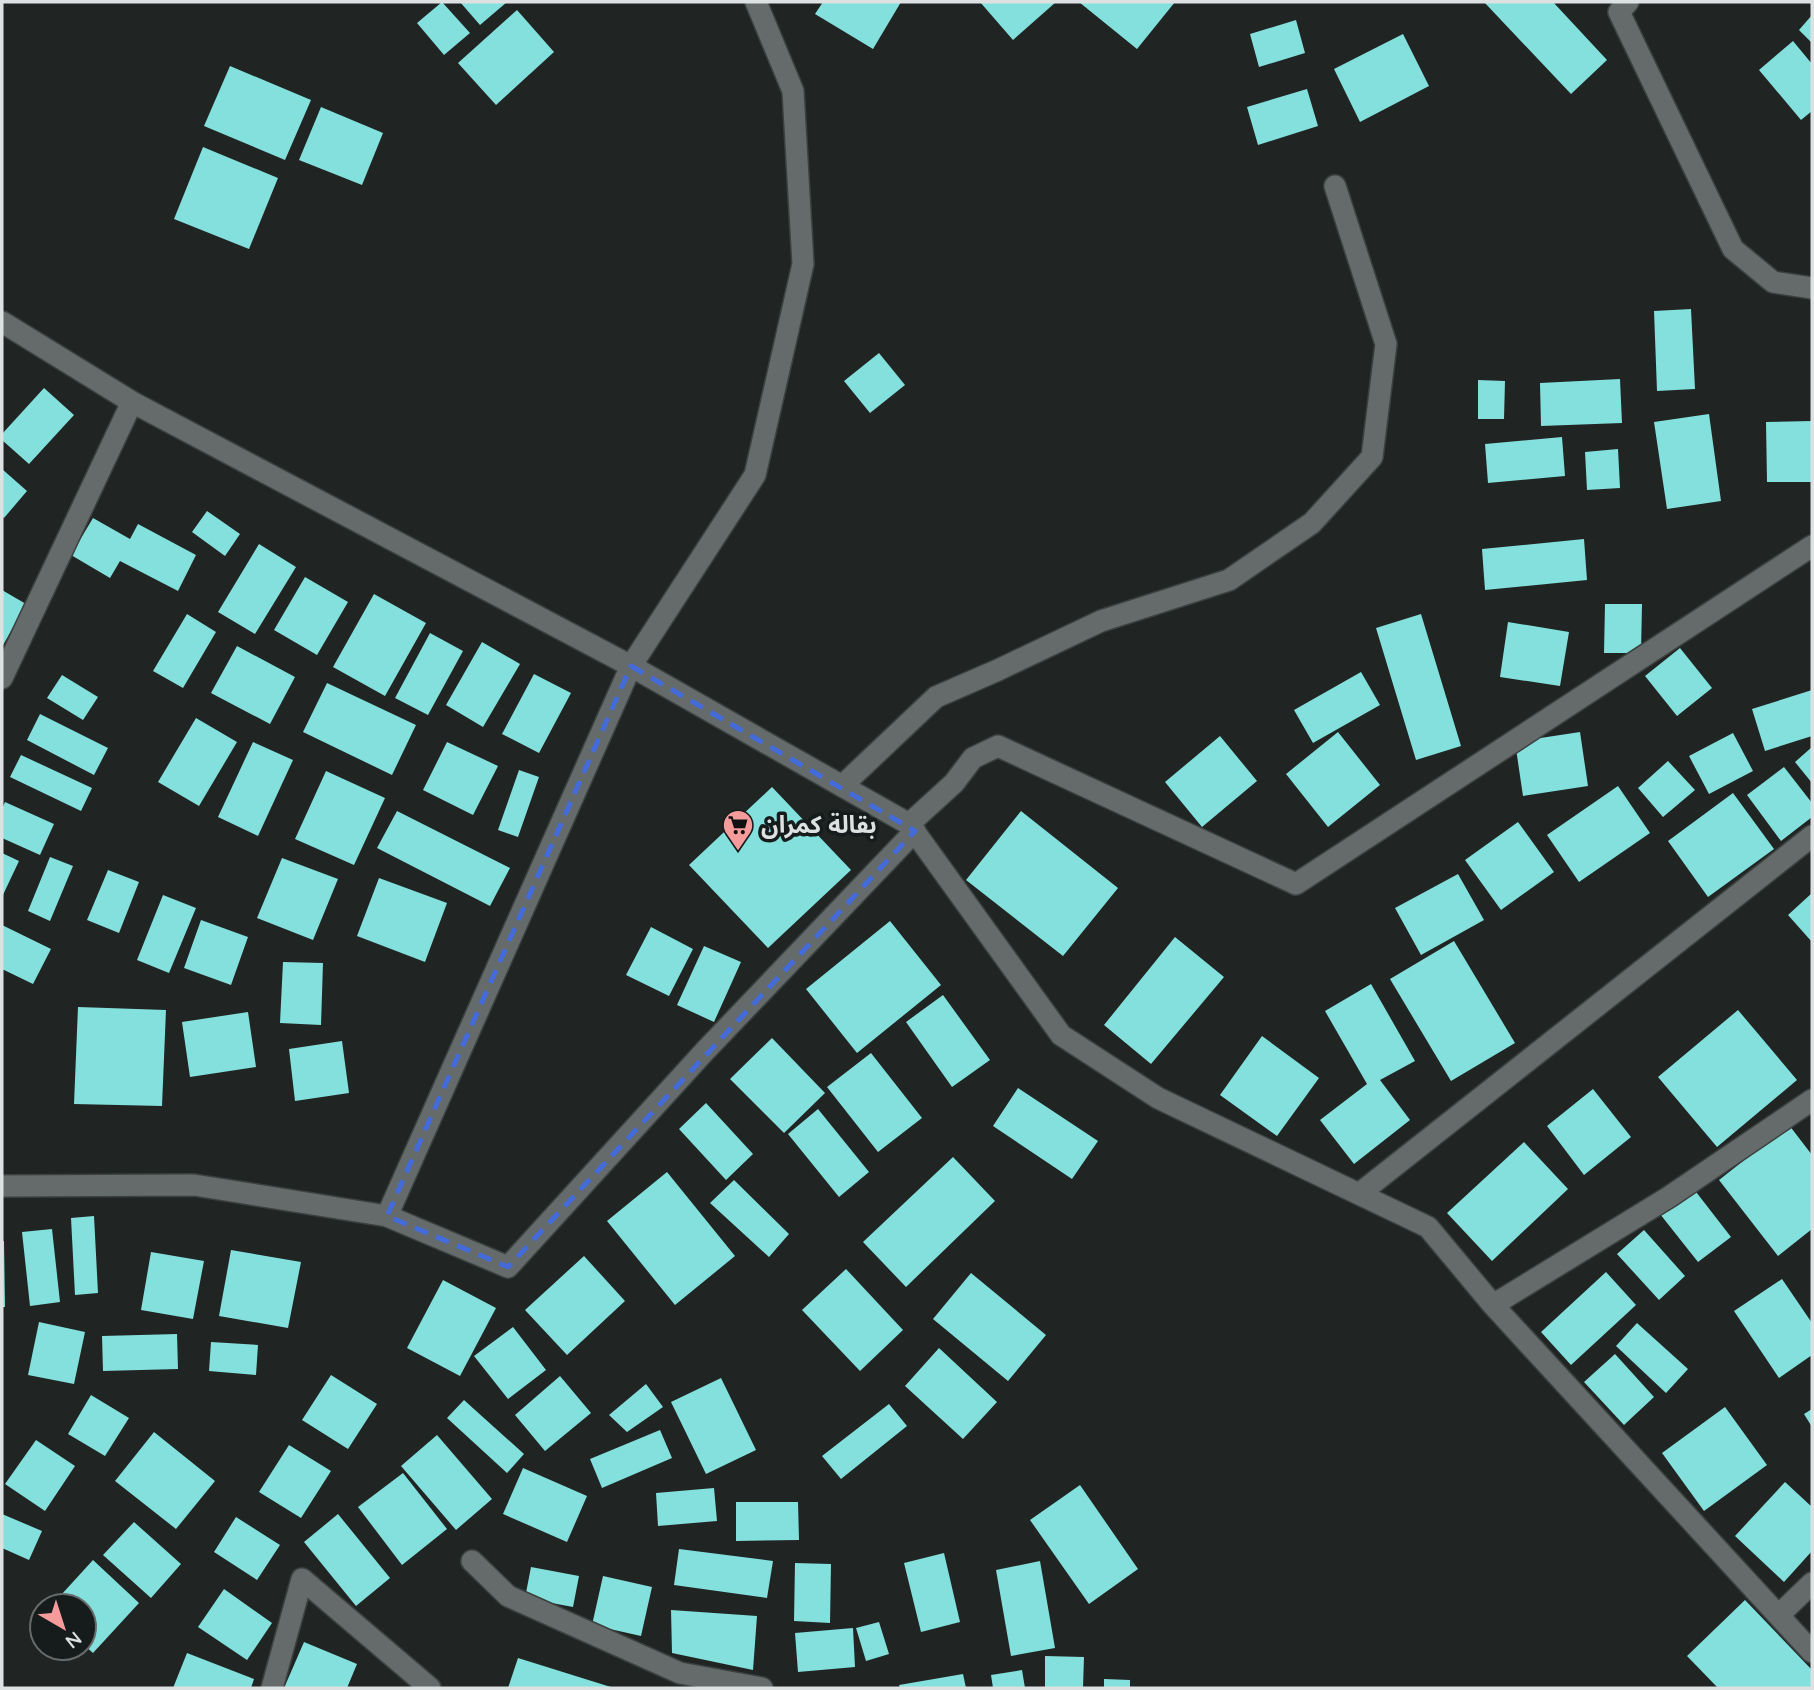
<svg xmlns="http://www.w3.org/2000/svg" width="1814" height="1690" viewBox="0 0 1814 1690" font-family="Quicksand,'Noto Sans Arabic',sans-serif">
<style>
.building{fill:#83e0dc}
.lines{fill:none;stroke-linecap:round;stroke-linejoin:round}
.lane-casing{stroke:#3c4140;stroke-width:24}
.street-casing{stroke:#3c4140;stroke-width:24}
.lane{stroke:#656b6a;stroke-width:21}
.street{stroke:#656b6a;stroke-width:21}
.marked{fill:none;stroke:#446bda;stroke-width:5;stroke-dasharray:14 9;stroke-linejoin:round}
.labels{text-anchor:middle;stroke-width:7;stroke-linejoin:round;paint-order:stroke}
.poi-label{font-size:24px;font-weight:bold;fill:#dee1e1;stroke:#161b1b;text-anchor:start}
</style>
<rect width="100%" height="100%" fill="#202524"/>
<path class="building" d="M 442,2 L 470,33 L 444,55 L 417,23 Z
M 460,2 L 507,2 L 480,25 Z
M 823,2 L 901,2 L 873,49 L 815,14 Z
M 980,2 L 1056,2 L 1013,40 Z
M 1079,2 L 1175,2 L 1137,49 Z
M 1484,2 L 1553,2 L 1607,60 L 1571,94 Z
M 517,10 L 554,52 L 496,105 L 458,63 Z
M 1812,15 L 1812,43 L 1799,30 Z
M 1296,20 L 1305,53 L 1259,67 L 1250,34 Z
M 1403,34 L 1429,86 L 1360,122 L 1334,69 Z
M 1793,41 L 1812,64 L 1812,111 L 1801,120 L 1759,70 Z
M 230,66 L 311,100 L 285,160 L 204,126 Z
M 1307,89 L 1318,126 L 1258,145 L 1247,107 Z
M 321,107 L 383,133 L 362,185 L 299,160 Z
M 203,147 L 278,178 L 249,249 L 174,219 Z
M 1691,309 L 1695,389 L 1657,391 L 1654,311 Z
M 879,353 L 905,385 L 870,413 L 844,381 Z
M 1620,379 L 1622,423 L 1541,426 L 1540,383 Z
M 1478,380 L 1505,381 L 1504,419 L 1478,419 Z
M 44,388 L 74,415 L 29,464 L 2,440 L 2,434 Z
M 1709,414 L 1721,501 L 1667,509 L 1654,422 Z
M 1812,421 L 1812,482 L 1767,482 L 1766,422 Z
M 1562,437 L 1565,476 L 1488,483 L 1485,444 Z
M 1618,449 L 1620,488 L 1587,490 L 1585,452 Z
M 2,469 L 27,491 L 4,518 L 2,516 Z
M 207,511 L 240,534 L 225,556 L 192,532 Z
M 93,518 L 130,539 L 138,524 L 196,555 L 178,591 L 120,561 L 110,578 L 71,555 Z
M 1584,539 L 1587,580 L 1485,590 L 1482,549 Z
M 259,544 L 296,567 L 255,634 L 218,612 Z
M 305,577 L 348,602 L 317,655 L 274,630 Z
M 2,590 L 26,604 L 2,647 Z
M 374,594 L 426,623 L 385,696 L 333,667 Z
M 1605,604 L 1642,604 L 1641,653 L 1604,653 Z
M 187,614 L 216,632 L 183,688 L 153,671 Z
M 1421,614 L 1461,746 L 1416,760 L 1376,628 Z
M 1508,622 L 1569,632 L 1560,686 L 1500,677 Z
M 430,633 L 463,651 L 428,715 L 395,698 Z
M 482,642 L 520,664 L 483,727 L 446,705 Z
M 237,646 L 295,677 L 270,724 L 211,693 Z
M 1680,648 L 1712,688 L 1677,716 L 1645,676 Z
M 1361,672 L 1380,705 L 1313,743 L 1294,710 Z
M 534,674 L 571,693 L 539,753 L 502,734 Z
M 62,675 L 98,697 L 83,720 L 47,698 Z
M 327,683 L 416,725 L 392,775 L 303,732 Z
M 1812,690 L 1812,736 L 1765,751 L 1752,709 Z
M 40,714 L 108,748 L 94,775 L 27,740 Z
M 196,718 L 237,742 L 199,806 L 158,782 Z
M 1338,732 L 1380,785 L 1328,827 L 1286,774 Z
M 1580,732 L 1588,786 L 1523,796 L 1515,742 Z
M 1733,733 L 1753,771 L 1709,794 L 1689,756 Z
M 1220,736 L 1257,781 L 1202,827 L 1165,782 Z
M 253,742 L 293,760 L 258,836 L 218,817 Z
M 447,742 L 498,766 L 473,815 L 423,790 Z
M 1812,747 L 1812,783 L 1795,762 Z
M 21,755 L 92,788 L 81,811 L 10,777 Z
M 1668,761 L 1695,790 L 1663,817 L 1638,788 Z
M 1784,767 L 1812,803 L 1812,817 L 1781,841 L 1747,795 Z
M 519,770 L 539,777 L 518,837 L 498,830 Z
M 326,771 L 385,798 L 354,865 L 295,839 Z
M 1618,786 L 1650,833 L 1579,882 L 1547,835 Z
M 772,787 L 851,870 L 768,948 L 689,865 Z
M 1733,793 L 1774,849 L 1708,897 L 1668,841 Z
M 5,802 L 54,824 L 40,855 L 2,838 L 2,809 Z
M 397,811 L 510,868 L 490,906 L 377,848 Z
M 1021,811 L 1118,888 L 1063,956 L 966,880 Z
M 1518,822 L 1554,872 L 1501,910 L 1465,860 Z
M 2,853 L 19,861 L 2,897 Z
M 50,857 L 73,866 L 50,921 L 28,911 Z
M 282,858 L 338,879 L 313,940 L 257,918 Z
M 108,870 L 139,882 L 119,933 L 87,920 Z
M 1458,874 L 1484,920 L 1421,955 L 1395,908 Z
M 379,878 L 447,903 L 425,962 L 357,936 Z
M 1812,893 L 1812,942 L 1788,915 Z
M 163,895 L 196,908 L 169,973 L 137,960 Z
M 201,920 L 248,937 L 231,985 L 184,968 Z
M 890,921 L 941,985 L 857,1053 L 806,989 Z
M 2,925 L 51,949 L 33,984 L 2,969 Z
M 651,927 L 693,949 L 669,996 L 626,975 Z
M 1175,937 L 1224,977 L 1151,1064 L 1104,1025 Z
M 1454,941 L 1515,1043 L 1451,1081 L 1390,979 Z
M 704,946 L 741,962 L 714,1022 L 677,1005 Z
M 283,962 L 323,963 L 321,1025 L 280,1023 Z
M 1371,984 L 1415,1061 L 1380,1080 L 1410,1120 L 1354,1164 L 1320,1120 L 1367,1084 L 1325,1011 Z
M 943,995 L 990,1060 L 952,1087 L 906,1022 Z
M 78,1007 L 166,1010 L 162,1106 L 74,1104 Z
M 1738,1010 L 1797,1080 L 1717,1147 L 1658,1077 Z
M 248,1012 L 256,1067 L 190,1077 L 182,1022 Z
M 1262,1036 L 1319,1078 L 1277,1136 L 1220,1095 Z
M 772,1038 L 825,1093 L 784,1133 L 730,1079 Z
M 342,1041 L 349,1093 L 295,1101 L 289,1049 Z
M 871,1053 L 922,1118 L 878,1152 L 827,1087 Z
M 1018,1088 L 1098,1141 L 1072,1179 L 993,1126 Z
M 1593,1089 L 1631,1137 L 1584,1175 L 1547,1126 Z
M 706,1103 L 753,1154 L 726,1180 L 679,1129 Z
M 818,1109 L 869,1172 L 839,1197 L 788,1134 Z
M 1789,1125 L 1812,1155 L 1812,1229 L 1778,1256 L 1719,1180 Z
M 1524,1142 L 1568,1189 L 1492,1261 L 1447,1213 Z
M 953,1157 L 995,1201 L 906,1287 L 863,1242 Z
M 667,1172 L 735,1256 L 675,1305 L 607,1221 Z
M 734,1180 L 789,1234 L 769,1257 L 710,1203 Z
M 1693,1188 L 1731,1237 L 1698,1262 L 1660,1214 Z
M 94,1216 L 98,1293 L 75,1295 L 71,1218 Z
M 52,1229 L 60,1302 L 30,1306 L 22,1232 Z
M 1644,1230 L 1685,1276 L 1659,1300 L 1617,1254 Z
M 2,1241 L 4,1241 L 5,1307 L 2,1307 Z
M 231,1250 L 301,1262 L 288,1328 L 219,1316 Z
M 151,1252 L 204,1261 L 193,1319 L 141,1310 Z
M 584,1256 L 625,1301 L 567,1355 L 525,1310 Z
M 846,1269 L 903,1330 L 860,1371 L 802,1310 Z
M 1606,1272 L 1636,1305 L 1571,1365 L 1541,1332 Z
M 971,1273 L 1046,1335 L 1008,1381 L 933,1319 Z
M 1782,1279 L 1812,1323 L 1812,1355 L 1779,1378 L 1734,1311 Z
M 443,1280 L 496,1308 L 460,1376 L 407,1348 Z
M 39,1322 L 85,1332 L 74,1384 L 28,1375 Z
M 1637,1323 L 1688,1369 L 1666,1393 L 1616,1346 Z
M 513,1327 L 546,1370 L 508,1399 L 474,1356 Z
M 177,1334 L 178,1369 L 103,1371 L 102,1336 Z
M 211,1342 L 258,1345 L 256,1375 L 209,1371 Z
M 939,1348 L 997,1402 L 963,1439 L 905,1386 Z
M 1615,1354 L 1654,1397 L 1624,1425 L 1584,1382 Z
M 331,1375 L 377,1404 L 348,1449 L 302,1420 Z
M 560,1376 L 591,1413 L 545,1451 L 515,1415 Z
M 721,1378 L 756,1450 L 706,1474 L 671,1402 Z
M 646,1384 L 663,1407 L 627,1432 L 609,1415 Z
M 91,1395 L 129,1418 L 105,1456 L 68,1434 Z
M 464,1400 L 524,1454 L 507,1473 L 447,1418 Z
M 889,1404 L 907,1426 L 841,1479 L 822,1456 Z
M 1725,1407 L 1767,1465 L 1704,1511 L 1662,1453 Z
M 1812,1409 L 1812,1427 L 1804,1414 Z
M 660,1430 L 672,1458 L 602,1488 L 590,1459 Z
M 154,1432 L 215,1481 L 176,1529 L 115,1481 Z
M 437,1435 L 492,1499 L 456,1530 L 401,1466 Z
M 36,1440 L 75,1466 L 45,1511 L 5,1484 Z
M 289,1445 L 331,1471 L 301,1518 L 259,1492 Z
M 523,1468 L 587,1496 L 567,1542 L 503,1514 Z
M 403,1473 L 447,1529 L 402,1565 L 358,1507 Z
M 1785,1482 L 1812,1507 L 1812,1551 L 1784,1582 L 1735,1536 Z
M 1080,1485 L 1138,1569 L 1089,1604 L 1030,1520 Z
M 714,1488 L 717,1521 L 658,1526 L 656,1493 Z
M 736,1502 L 798,1502 L 799,1540 L 736,1541 Z
M 2,1514 L 42,1531 L 29,1560 L 2,1548 Z
M 338,1514 L 390,1578 L 356,1606 L 304,1542 Z
M 236,1517 L 280,1545 L 257,1580 L 214,1552 Z
M 134,1522 L 181,1564 L 151,1598 L 103,1555 Z
M 679,1549 L 773,1561 L 767,1598 L 674,1585 Z
M 944,1553 L 960,1622 L 921,1632 L 904,1563 Z
M 93,1560 L 139,1603 L 93,1653 L 84,1645 L 84,1606 L 51,1606 Z
M 1040,1561 L 1055,1648 L 1011,1656 L 996,1570 Z
M 795,1563 L 831,1564 L 830,1623 L 794,1621 Z
M 531,1567 L 579,1576 L 573,1607 L 525,1598 Z
M 603,1576 L 652,1587 L 641,1636 L 592,1625 Z
M 224,1589 L 272,1623 L 247,1660 L 198,1627 Z
M 1745,1600 L 1812,1670 L 1812,1688 L 1718,1688 L 1687,1656 Z
M 671,1610 L 757,1616 L 753,1670 L 672,1653 Z
M 879,1622 L 889,1654 L 866,1661 L 856,1628 Z
M 853,1628 L 855,1667 L 798,1672 L 795,1633 Z
M 304,1642 L 357,1664 L 347,1688 L 284,1688 Z
M 187,1653 L 254,1679 L 251,1688 L 173,1688 Z
M 1045,1656 L 1084,1657 L 1083,1688 L 1045,1688 Z
M 518,1658 L 614,1688 L 508,1688 Z
M 1022,1670 L 1025,1688 L 993,1688 L 991,1675 Z
M 963,1674 L 966,1688 L 900,1688 L 899,1685 Z
M 1104,1679 L 1130,1680 L 1130,1688 L 1104,1688 Z"/>
<g class="lines">
<g class="lane-casing">
<path id="lane" d="M 842,786 L 936,697 L 998,670 L 1101,621 L 1229,580 L 1312,523 L 1372,457 L 1386,344 L 1335,186"/>
</g>
<g class="street-casing">
<path id="street" d="M 1628,2 L 1619,12 L 1733,249 L 1773,282 L 1812,288
M 2,322 L 132,402 L 631,666 L 909,824 L 1061,1035 L 1158,1098 L 1428,1227 L 1493,1305 L 1812,1652
M 2,678 L 132,402
M 909,824 L 954,783 L 973,758 L 998,746 L 1296,884 L 1812,546
M 2,1186 L 194,1185 L 387,1216 L 631,666 L 755,475 L 803,264 L 793,91 L 756,2
M 1359,1194 L 1812,836
M 387,1216 L 508,1267 L 704,1052 L 915,831
M 1493,1305 L 1669,1197 L 1812,1100
M 472,1561 L 508,1596 L 680,1673 L 762,1688
M 1779,1615 L 1812,1583
M 272,1688 L 302,1579 L 430,1688"/>
</g>
<use href="#lane" class="lane"/>
<use href="#street" class="street"/>
</g>
<path class="marked" d="M 631,666 L 915,831 L 508,1267 L 387,1216 Z"/>
<defs>
<g id="supermarket-pin" transform="scale(1.575)"><path d="M0 17L-7.5 6A9.5 9.5 0 1 1 7.5 6Z" fill="#f59b9c" stroke="#161b1b"/><path d="M-6-5.5h2.5l.6 2H6L4.5 2H-2.5L-4.4-4H-6ZM-1.5 3.2a1.3 1.3 0 1 0 .1 0ZM3 3.2a1.3 1.3 0 1 0 .1 0Z" fill="#111"/></g>
</defs>
<g fill-rule="evenodd">
<use href="#supermarket-pin" x="738" y="825"/>
</g>
<g class="labels">
<g class="poi-label">
<text x="761" y="833">بقالة كمران</text>
</g>
</g>
<rect width="1814" height="1690" fill="none" stroke="#dee1e1" stroke-width="7"/>
<g transform="translate(63 1627) rotate(141)"><circle r="33" fill="#161b1b" stroke="#666a6a" stroke-width="2"/>
<path d="M0-5L12 26L0 18L-12 26Z" fill="#f59b9c"/>
<text y="-10" font-size="19" font-weight="bold" text-anchor="middle" fill="#dee1e1">N</text>
</g>
</svg>
